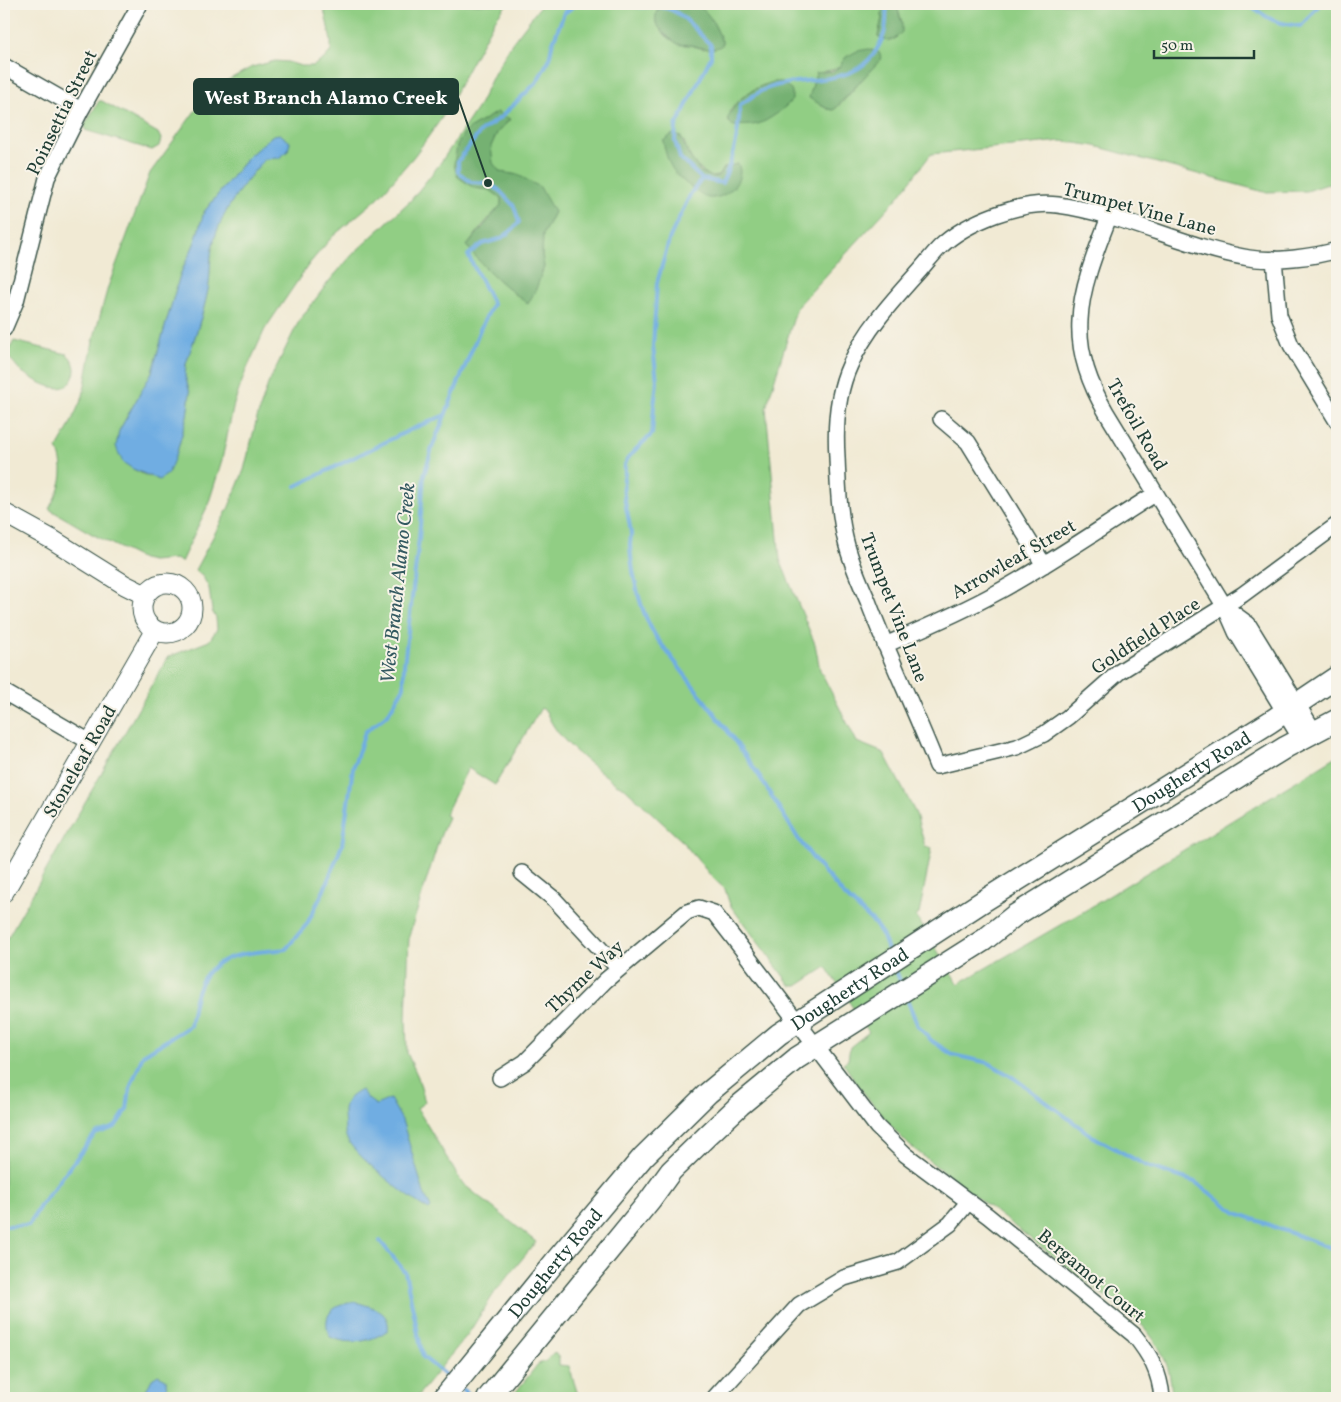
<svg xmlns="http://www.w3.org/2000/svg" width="1341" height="1402" viewBox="0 0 1341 1402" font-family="Vollkorn,serif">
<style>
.green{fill:#91ce84;stroke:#58865c;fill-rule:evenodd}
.forest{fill:#74b172;stroke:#4a7753}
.water{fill:#6fade2;stroke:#47758b}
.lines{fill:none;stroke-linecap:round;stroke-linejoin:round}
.stream{stroke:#6fade2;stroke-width:4}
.minor-casing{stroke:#3e574c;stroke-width:18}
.tertiary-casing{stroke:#3e574c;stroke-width:21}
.secondary-casing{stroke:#3e574c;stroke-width:24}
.minor{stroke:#fff;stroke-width:15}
.tertiary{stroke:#fff;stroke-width:19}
.secondary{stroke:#fff;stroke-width:21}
.labels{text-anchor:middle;stroke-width:4;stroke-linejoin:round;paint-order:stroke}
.street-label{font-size:19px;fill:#1f3d34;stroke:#f7f3e8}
.water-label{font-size:20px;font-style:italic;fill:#335960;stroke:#f7f3e8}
.leader{fill:none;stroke:#1f3d34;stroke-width:2}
.callout-dot{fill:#1f3d34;stroke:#f7f3e8;stroke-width:2}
.callout{fill:#1f3d34;stroke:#1f3d34;stroke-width:2}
.callout-label{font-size:20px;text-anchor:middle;font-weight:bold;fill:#fff}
</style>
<rect width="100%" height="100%" fill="#f7f3e8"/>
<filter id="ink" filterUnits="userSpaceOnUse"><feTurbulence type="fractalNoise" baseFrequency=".02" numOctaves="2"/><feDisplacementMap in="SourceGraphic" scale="10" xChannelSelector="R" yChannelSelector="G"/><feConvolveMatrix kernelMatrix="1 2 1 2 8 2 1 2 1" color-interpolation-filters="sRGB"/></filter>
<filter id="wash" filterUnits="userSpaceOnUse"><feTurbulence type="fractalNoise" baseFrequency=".0096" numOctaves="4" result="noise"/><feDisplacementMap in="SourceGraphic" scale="20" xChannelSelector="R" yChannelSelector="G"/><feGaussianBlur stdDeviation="1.12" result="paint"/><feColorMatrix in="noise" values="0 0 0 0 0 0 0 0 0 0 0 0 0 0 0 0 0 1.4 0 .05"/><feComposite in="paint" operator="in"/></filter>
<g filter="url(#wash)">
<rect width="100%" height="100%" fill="#f1ead4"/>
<path class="green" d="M 323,4 L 507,4 L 494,21 L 441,119 L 415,155 L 378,198 L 332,237 L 309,264 L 265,329 L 245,373 L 234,404 L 221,464 L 208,505 L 181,562 L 175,559 L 152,561 L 142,559 L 92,534 L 49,509 C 61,487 67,472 57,448 L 69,427 L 83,396 L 93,341 L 108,287 L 150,173 L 195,111 L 219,85 L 252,67 L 275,61 L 288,62 L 301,66 L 313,66 L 324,59 L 331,51 L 331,41 ZM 273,135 L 274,158 L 265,159 C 244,182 221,212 213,244 C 209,260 211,275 208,290 C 203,315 194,339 186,364 L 185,376 L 190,393 L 187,416 L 177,452 L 149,477 L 133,469 L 119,431 L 152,372 L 180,275 L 195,242 L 204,212 L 248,157 Z
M 542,4 L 666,4 L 657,10 L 656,23 L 666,36 L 680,45 L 689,45 L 704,49 L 723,43 C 714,24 711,12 691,4 L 883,4 L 882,18 L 878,36 L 902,22 L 896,4 L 1337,4 L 1337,181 L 1307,191 L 1264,192 L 1095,146 L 1062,141 L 931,154 L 899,196 L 797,307 L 766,408 L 780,560 L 815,644 L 820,670 L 857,742 L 884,753 L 916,814 L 925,846 L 932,848 L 919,914 L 916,916 L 958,984 L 1086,910 L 1337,756 L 1337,1398 L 1172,1398 C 1171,1366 1162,1347 1140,1323 L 909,1145 C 884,1120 862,1092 843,1063 L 848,1060 L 850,1047 L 869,1032 L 826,967 L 797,986 L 791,986 L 730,905 L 725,889 L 712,877 L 681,840 L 625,788 L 616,784 C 592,764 557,742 546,711 L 541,708 L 495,785 L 468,768 L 445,815 L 448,817 L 440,837 L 409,936 L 406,1019 L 407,1053 L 418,1077 L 425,1102 L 417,1108 L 462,1183 L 536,1242 L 495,1292 L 468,1334 L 416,1398 L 4,1398 L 4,944 L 168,657 L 209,641 L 217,629 L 216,618 L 212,611 L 209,588 L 203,577 L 195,570 L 228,509 L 244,470 L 257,418 L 268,384 L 299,321 L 330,280 L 353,254 L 411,200 L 439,165 L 478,107 L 495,72 L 512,43 ZM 846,57 L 881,59 C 864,75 851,95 834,110 L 828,109 L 820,105 L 824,71 C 836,70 840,67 846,57 ZM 766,84 L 779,112 L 760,123 L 733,126 L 730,111 C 741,96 749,91 766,84 ZM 497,112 L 510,120 L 497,133 L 491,146 L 492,163 L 500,172 L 518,175 L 554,212 L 543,234 L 542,255 L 544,267 L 528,303 C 505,287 484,269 467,246 L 482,226 L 501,205 L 501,198 L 490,190 L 474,188 L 457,176 L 457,146 L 469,129 ZM 663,141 L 684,141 C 690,159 695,168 712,177 L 718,176 L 725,167 L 713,198 Z
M 99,101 L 102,101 L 158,133 L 161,139 L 159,146 L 152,150 L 85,130 L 86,128 L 84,126 Z
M 14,341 L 67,354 C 73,360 77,367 74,375 C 66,401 36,381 22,372 C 16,367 15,362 6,356 Z
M 554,1352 L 559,1358 L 559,1365 L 569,1366 L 579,1398 L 511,1398 L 538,1364 L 546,1361 Z"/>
<path class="forest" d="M 666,4 C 674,4 683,2 691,4 C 709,7 716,28 723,44 C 713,53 702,47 690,45 C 686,44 682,45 678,44 C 671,40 659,30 656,22 C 655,19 656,14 657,11 Z
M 883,4 L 896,4 L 902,23 L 902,32 L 895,39 L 888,41 L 878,37 L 882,18 Z
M 869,49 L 880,53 L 881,59 L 834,110 L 828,109 L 809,98 L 816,73 L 833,71 L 839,67 L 846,57 L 857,51 Z
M 774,82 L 782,82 L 792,91 L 792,100 C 784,109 770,120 758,124 C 750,126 741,125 733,126 L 727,120 C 736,98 752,88 774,82 Z
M 497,112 L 510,119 L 497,133 L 491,146 L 493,163 L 500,172 L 518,175 L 540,187 L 554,212 L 543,234 L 542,255 L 544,267 L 536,289 L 528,304 C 505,287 484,269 467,246 L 501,205 L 501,198 L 490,190 L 474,188 L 457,176 L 454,164 L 457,146 L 463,135 L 469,129 Z
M 673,134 L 681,137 L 688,154 L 700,171 L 712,177 L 718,176 L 725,167 L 738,164 C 746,179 728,198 712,198 C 705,199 698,193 692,188 C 672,173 668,165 663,141 Z"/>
<path class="water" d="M 280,134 L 290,142 L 288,151 L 279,158 L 265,159 C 244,182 221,212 213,244 C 209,260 211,275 208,290 C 203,315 194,339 186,364 L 185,376 L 190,393 L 187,416 L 177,452 L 168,474 L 159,480 L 133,469 L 124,463 L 119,455 L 116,446 L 119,431 L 152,372 L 180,275 L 195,242 L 204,212 L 248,157 L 273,135 Z
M 361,1090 L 368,1099 L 376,1105 L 390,1099 L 402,1120 L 424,1193 L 431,1208 L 429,1210 C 410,1199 356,1157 347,1139 C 344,1133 345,1123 344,1116 C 343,1102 349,1096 361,1090 Z
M 356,1302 C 371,1307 391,1311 388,1330 C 370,1343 349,1345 330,1337 C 320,1314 334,1304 356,1302 Z
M 158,1375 L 166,1379 L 167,1398 L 142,1398 L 152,1379 Z"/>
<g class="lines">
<path class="stream" d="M 622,4 C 628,5 635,6 642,7 C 648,7 655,5 662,7 C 684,11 696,32 711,45 L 711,57 L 676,126 L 675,141 L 680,158 L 702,179 L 722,183 C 735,155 738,136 740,105 C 747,100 755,94 763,90 C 808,71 863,94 884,34 C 887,25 886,13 887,4
M 1249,4 C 1267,19 1277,24 1301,26 L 1320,4
M 702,179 L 691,193 L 670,237 L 657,283 L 653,346 L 657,382 L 654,406 L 652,434 C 646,441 629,453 626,462 C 624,465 625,469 625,473 C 620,493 629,514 631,534 C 631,538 630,541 630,545 C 632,576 640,611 656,637 L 727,730 L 758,774 L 799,840 L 818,865 L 845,896 L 874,923 L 882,934 L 890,955
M 296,486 L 410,430 L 445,415
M 894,966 L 901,983
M 906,997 L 918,1026 L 932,1041 L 953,1055 L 989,1063 L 1014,1078 L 1092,1136 L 1147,1166 L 1195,1182 L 1237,1213 L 1337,1250
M 4,1226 L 29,1225 L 40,1206 L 95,1134 L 115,1127 L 127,1109 L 130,1088 L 143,1055 L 190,1026 C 192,1016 193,1005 196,995 C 209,950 248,954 286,949 L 307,924 L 324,890 L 342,845 L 353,768 L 365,732 L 388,714 L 404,687 L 404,665 L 419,538 L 424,475 L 433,445 L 481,327 L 493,304 L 468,255 L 482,244 L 500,239 L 511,231 L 519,222 L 514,206 L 499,190 L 488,183 L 471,182 L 458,172 L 458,161 L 480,132 L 501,117 L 536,83 L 549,60 L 552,45 L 564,13 L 577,4
M 380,1241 L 405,1272 L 423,1357 L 450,1379
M 461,1388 L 472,1398"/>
</g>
</g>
<g filter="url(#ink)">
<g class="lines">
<g class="minor-casing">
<path id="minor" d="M 4,66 L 81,110
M 1109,217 C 1097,248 1081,287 1080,320 C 1078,352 1090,385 1106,412 L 1225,607 L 1236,632 L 1301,739
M 1337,250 C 1315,257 1272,262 1249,258 C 1184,247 1124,214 1058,205 C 1022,200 966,222 940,247 C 933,254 927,262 920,270 C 894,299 866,329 850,365 C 837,393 835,426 837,457 C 838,486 839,517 847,546 C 852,564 860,583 868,601 C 889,657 915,710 937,766 L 1017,747 L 1044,734 L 1068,717 L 1119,672 L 1242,595 L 1337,525
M 1274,259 L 1279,315 L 1291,345 L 1337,421
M 4,329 L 16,301 L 47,178 L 81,110 L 140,4
M 941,419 L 968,442 L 1044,565
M 1226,608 L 1248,624 L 1315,733
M 885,645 C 922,629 960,613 996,593 C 1051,563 1102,527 1155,494
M 4,692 L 90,742
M 522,873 L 554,899 L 619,969
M 500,1078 L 525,1062 L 606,980 L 687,912 L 699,908 L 714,913 L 735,940 L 877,1127 L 906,1155 L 988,1216 L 1134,1335 C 1150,1355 1160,1372 1162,1398
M 715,1397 L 799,1305 L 844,1278 L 898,1262 L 950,1224 L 969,1201"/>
</g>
<g class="tertiary-casing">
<path id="tertiary" d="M 4,513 L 53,540 L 125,585 L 145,595
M142 608a25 25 0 1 1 50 0a25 25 0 1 1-50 0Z
M 4,892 L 155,630"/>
</g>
<g class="secondary-casing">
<g id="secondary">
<path id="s1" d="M 444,1398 L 558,1258 L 643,1157 L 708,1093 L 779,1034 L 982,902 L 1270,722 L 1337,677"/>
<path d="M 488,1398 L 650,1200 L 671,1171 L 708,1135 L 740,1105 L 797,1058 L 984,940 L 1014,916 L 1286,747 L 1337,720"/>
</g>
</g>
<use href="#minor" class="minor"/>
<use href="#tertiary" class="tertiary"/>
<use href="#secondary" class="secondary"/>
</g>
</g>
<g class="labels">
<g class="street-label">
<text transform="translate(61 112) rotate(-64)" y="7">Poinsettia Street</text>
<text transform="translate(1140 208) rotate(15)" y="7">Trumpet Vine Lane</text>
<text transform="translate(1138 424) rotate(60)" y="7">Trefoil Road</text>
<text transform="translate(1013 558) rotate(-30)" y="7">Arrowleaf Street</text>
<text transform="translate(895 607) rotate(69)" y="7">Trumpet Vine Lane</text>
<text transform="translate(1145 635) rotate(-33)" y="7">Goldfield Place</text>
<text transform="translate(79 761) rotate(-60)" y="7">Stoneleaf Road</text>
<text dy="7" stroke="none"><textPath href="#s1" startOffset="985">Dougherty Road</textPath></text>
<text transform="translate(584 976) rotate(-43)" y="7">Thyme Way</text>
<text dy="7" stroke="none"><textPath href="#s1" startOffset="580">Dougherty Road</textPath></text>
<text dy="7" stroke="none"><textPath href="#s1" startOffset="175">Dougherty Road</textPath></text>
<text transform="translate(1092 1275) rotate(40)" y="7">Bergamot Court</text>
</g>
<g class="water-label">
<text transform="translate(397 583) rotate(-84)" y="7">West Branch Alamo Creek</text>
</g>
</g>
<path class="leader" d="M488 183L458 97"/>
<circle class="callout-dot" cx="488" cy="183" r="5"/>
<rect class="callout" x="194" y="79" width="264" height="35" rx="5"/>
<g class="callout-label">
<text x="326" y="104">West Branch Alamo Creek</text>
</g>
<rect width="1341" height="1402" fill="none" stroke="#f7f3e8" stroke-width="20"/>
<path d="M1154 50v8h100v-8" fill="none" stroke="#1f3d34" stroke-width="2.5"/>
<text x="1161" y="50" font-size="15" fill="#1f3d34" stroke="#f7f3e8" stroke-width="4" paint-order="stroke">50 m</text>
</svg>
